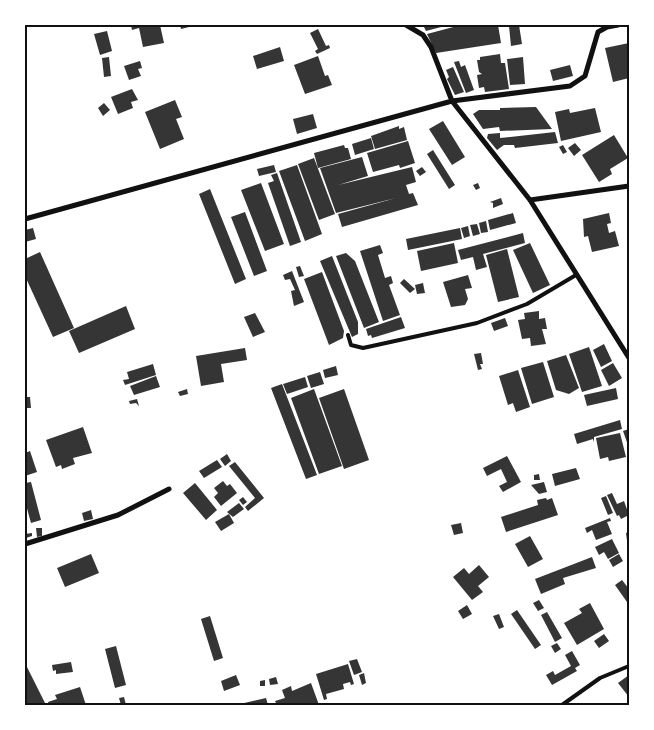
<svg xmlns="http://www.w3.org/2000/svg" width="654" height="730" viewBox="0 0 654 730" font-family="Arial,sans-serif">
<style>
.building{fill:#353535}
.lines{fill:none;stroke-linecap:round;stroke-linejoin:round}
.service{stroke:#111;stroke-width:4}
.minor{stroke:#111;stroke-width:5}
.neatline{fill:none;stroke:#111;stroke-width:2}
</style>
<rect width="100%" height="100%" fill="#fff"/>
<path class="building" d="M 131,25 L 160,25 L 164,43 L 143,47 L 139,28 L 132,30 Z
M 180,25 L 193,25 L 193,26 L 181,29 Z
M 423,25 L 445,25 L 445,26 L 426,31 Z
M 461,25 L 498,25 L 501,43 L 436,53 L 427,34 Z
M 519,25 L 522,44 L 511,46 L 509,26 Z
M 318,29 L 326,46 L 329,45 L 330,48 L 317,54 L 315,51 L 318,49 L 310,33 Z
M 107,31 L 112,51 L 100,55 L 94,34 Z
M 629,43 L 629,78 L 613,82 L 605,48 Z
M 280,47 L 284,61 L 257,69 L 253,56 Z
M 500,54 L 501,63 L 505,63 L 509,89 L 485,92 L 484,87 L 479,88 L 477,75 L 482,74 L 479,72 L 477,60 L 480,60 L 480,57 Z
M 318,56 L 325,76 L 328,75 L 332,85 L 305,94 L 294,65 Z
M 109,57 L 111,76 L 104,77 L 102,58 Z
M 523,57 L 525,84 L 510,85 L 507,59 Z
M 140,61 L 142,68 L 138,69 L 141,76 L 129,80 L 124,66 Z
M 459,61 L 461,67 L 465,65 L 474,90 L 466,93 L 454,62 Z
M 570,65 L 573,76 L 553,81 L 550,70 Z
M 453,67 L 464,92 L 455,95 L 447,79 L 449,77 L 446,70 Z
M 132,89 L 138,100 L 131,102 L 133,108 L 118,114 L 111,97 Z
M 175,100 L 182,117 L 176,119 L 184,139 L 160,149 L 145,112 Z
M 104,103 L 110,110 L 103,116 L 98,108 Z
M 536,107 L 552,129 L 500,131 L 499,127 L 483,129 L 473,114 L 479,110 L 500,110 L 500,108 Z
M 595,108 L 601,132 L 561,141 L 555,112 L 569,109 L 570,113 Z
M 313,114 L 317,128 L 297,134 L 293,119 Z
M 443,121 L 465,157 L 452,165 L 429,129 Z
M 399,126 L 399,129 L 404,127 L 407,140 L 375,149 L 371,136 Z
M 555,132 L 558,143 L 515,148 L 514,145 L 504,145 L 497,150 L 487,138 L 488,134 L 500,133 L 500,138 Z
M 614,135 L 628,158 L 610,169 L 612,174 L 599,182 L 582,155 Z
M 371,138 L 374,149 L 355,155 L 352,144 Z
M 408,141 L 415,163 L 400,168 L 399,165 L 373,172 L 367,153 Z
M 575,143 L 581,150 L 574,156 L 568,148 Z
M 344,145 L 345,148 L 348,148 L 351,159 L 318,168 L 314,153 Z
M 563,145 L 567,152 L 563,154 L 559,147 Z
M 433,150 L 455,185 L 449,189 L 427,154 Z
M 362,157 L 368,176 L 338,185 L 412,167 L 416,182 L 406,185 L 409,194 L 413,193 L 418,205 L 342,227 L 338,214 L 396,198 L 336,213 L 320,168 Z
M 314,158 L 335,214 L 319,220 L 298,164 Z
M 274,165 L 276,172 L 259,176 L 257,169 Z
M 297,165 L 322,234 L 305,241 L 279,171 Z
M 422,167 L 426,172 L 420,176 L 416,171 Z
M 277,173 L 301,242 L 290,246 L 268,183 L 274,181 L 271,175 Z
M 261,183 L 284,244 L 265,251 L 241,190 Z
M 478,183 L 480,188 L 476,190 L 473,185 Z
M 210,189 L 246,279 L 235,284 L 199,194 Z
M 501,198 L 503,204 L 493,208 L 493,203 L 490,202 Z
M 245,212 L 267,271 L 254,276 L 231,217 Z
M 513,213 L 516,223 L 490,230 L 488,220 Z
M 609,213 L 611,223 L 607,224 L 609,233 L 615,231 L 619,246 L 592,252 L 588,236 L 584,237 L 583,219 Z
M 486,221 L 488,232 L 481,233 L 479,223 Z
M 477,224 L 480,234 L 473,236 L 470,225 Z
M 468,226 L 470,236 L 464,238 L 461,228 Z
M 33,228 L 36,239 L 25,242 L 25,230 Z
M 460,228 L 462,239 L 408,250 L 406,239 Z
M 523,233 L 525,243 L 483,254 L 487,267 L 476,270 L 473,257 L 461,260 L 458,250 Z
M 454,243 L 458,263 L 421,271 L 417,251 Z
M 530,243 L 550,285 L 533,293 L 513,250 Z
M 380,245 L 383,253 L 378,255 L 385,278 L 391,276 L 393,283 L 389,285 L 400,315 L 383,321 L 360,251 Z
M 507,249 L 519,297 L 498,302 L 486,255 Z
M 40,252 L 74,328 L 53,337 L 25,276 L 25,259 Z
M 346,253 L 355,261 L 379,322 L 364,328 L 336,256 Z
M 332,256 L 358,322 L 358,334 L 352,337 L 320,261 Z
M 300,266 L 304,276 L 299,277 L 296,267 Z
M 292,271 L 304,302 L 294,306 L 291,291 L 295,290 L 290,279 L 285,280 L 283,275 Z
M 322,272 L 344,331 L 343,338 L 329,345 L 304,279 Z
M 468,275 L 472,288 L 465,289 L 468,299 L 465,305 L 451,307 L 443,282 Z
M 404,279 L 415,289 L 410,293 L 400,283 Z
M 423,283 L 425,293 L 417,294 L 415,285 Z
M 126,306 L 135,329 L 79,353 L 69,331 Z
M 539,311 L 539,319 L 545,318 L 547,329 L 542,329 L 546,344 L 531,346 L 530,338 L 522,339 L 518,320 L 525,319 L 524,313 Z
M 255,313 L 265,332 L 253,337 L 244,317 Z
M 401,317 L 405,328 L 372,338 L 371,335 L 368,336 L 366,329 Z
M 505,318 L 508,326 L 494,331 L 491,323 Z
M 604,344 L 612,361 L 601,367 L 593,350 Z
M 589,347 L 602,386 L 582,392 L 569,354 Z
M 245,348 L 247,360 L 221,364 L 224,382 L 201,386 L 196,356 Z
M 481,353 L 483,364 L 480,364 L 482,369 L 478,370 L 474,354 Z
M 566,355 L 579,388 L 569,394 L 556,390 L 547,361 Z
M 543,362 L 554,397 L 532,404 L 521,368 Z
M 613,363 L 622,378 L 609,386 L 601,370 Z
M 153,364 L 156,375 L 125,385 L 123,380 L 129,379 L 127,372 Z
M 336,366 L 338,375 L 325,378 L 323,370 Z
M 518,370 L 530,407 L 516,412 L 513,403 L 508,405 L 499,376 Z
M 320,372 L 324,384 L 311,388 L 307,376 Z
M 156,376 L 160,387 L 134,395 L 130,386 Z
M 305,377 L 308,387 L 287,394 L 283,384 Z
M 282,384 L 317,475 L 306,479 L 271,388 Z
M 616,388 L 618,399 L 587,406 L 584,395 Z
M 187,389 L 188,394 L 180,396 L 178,392 Z
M 314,389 L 342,466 L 319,474 L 291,398 Z
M 344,389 L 369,460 L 344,469 L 319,398 Z
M 25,397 L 30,397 L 31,408 L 25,408 Z
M 137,399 L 139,406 L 136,403 L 130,404 L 129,401 Z
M 620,420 L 622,429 L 594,437 L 594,442 L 593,439 L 577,444 L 574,434 Z
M 83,427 L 92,453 L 73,458 L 75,464 L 62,469 L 61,465 L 56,467 L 46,440 Z
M 629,429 L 629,448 L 623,431 Z
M 620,433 L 626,457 L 609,461 L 608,457 L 600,459 L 596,438 Z
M 30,451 L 37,472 L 25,476 L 25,453 Z
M 227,454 L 231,461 L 225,466 L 220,459 Z
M 507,456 L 521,482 L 503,492 L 499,486 L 507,482 L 501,469 L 487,476 L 483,468 Z
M 217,460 L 222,467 L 204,478 L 199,471 Z
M 235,462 L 264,498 L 248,511 L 245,507 L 255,498 L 229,466 Z
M 576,468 L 580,479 L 555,486 L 552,474 Z
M 539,474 L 540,480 L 534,480 L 534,475 Z
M 223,481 L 227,486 L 230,484 L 237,493 L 221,506 L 214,497 L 218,493 L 214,488 Z
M 31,482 L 41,520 L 31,523 L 25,501 L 25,483 Z
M 544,482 L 547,492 L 539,494 L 531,485 Z
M 195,483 L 217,510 L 206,520 L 183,493 Z
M 612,493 L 617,504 L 624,501 L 629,515 L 621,519 L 619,515 L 617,516 L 607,495 Z
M 606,496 L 613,513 L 608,515 L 601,498 Z
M 243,497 L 247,502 L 243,505 L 239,500 Z
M 546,498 L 547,500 L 552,498 L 558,515 L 506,532 L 501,517 L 538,505 L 537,500 Z
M 239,503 L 244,509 L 233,517 L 227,512 Z
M 91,510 L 93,519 L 84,521 L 82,513 Z
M 229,514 L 234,523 L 221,531 L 215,522 Z
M 610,518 L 611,521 L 607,522 L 612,534 L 596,540 L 592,530 L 587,533 L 585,528 Z
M 461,523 L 463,533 L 454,535 L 451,525 Z
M 36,528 L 42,528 L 42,536 L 37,537 Z
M 629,532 L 629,548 L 628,548 L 626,533 Z
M 32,533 L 32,536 L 26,538 L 25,534 Z
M 530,536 L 543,559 L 528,567 L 515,544 Z
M 612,539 L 619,553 L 608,559 L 604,552 L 599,555 L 595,547 Z
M 91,554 L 99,573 L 65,587 L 57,568 Z
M 619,554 L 623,561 L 613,567 L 609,560 Z
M 592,557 L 596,568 L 563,578 L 565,584 L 541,594 L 535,579 Z
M 479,565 L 489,577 L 478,586 L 483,592 L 472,600 L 453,577 L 464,568 L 469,574 Z
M 622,580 L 629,589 L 629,600 L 627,602 L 615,585 Z
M 539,600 L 544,608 L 538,611 L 533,603 Z
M 590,603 L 604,629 L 577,645 L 564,623 L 582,613 L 579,609 Z
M 467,605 L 472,614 L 463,619 L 458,611 Z
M 517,610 L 541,645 L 535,649 L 511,614 Z
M 547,612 L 562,638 L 555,642 L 541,615 Z
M 499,614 L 504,627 L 499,629 L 493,616 Z
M 210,616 L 223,658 L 214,661 L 201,619 Z
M 604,634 L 609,641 L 599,648 L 594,641 Z
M 557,643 L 561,649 L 555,653 L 551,646 Z
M 116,646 L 126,685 L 115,688 L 105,649 Z
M 572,651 L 580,665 L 575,668 L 577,671 L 552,685 L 546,675 L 553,671 L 555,675 L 571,666 L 565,655 Z
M 357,659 L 362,672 L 354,675 L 349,661 Z
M 71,662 L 73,672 L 56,674 L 56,670 L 53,671 L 52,665 Z
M 348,664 L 354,684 L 351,685 L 350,682 L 343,684 L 344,689 L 326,694 L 327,699 L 324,700 L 316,674 Z
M 27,667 L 46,705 L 25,704 L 25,668 Z
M 364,673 L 366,683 L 362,685 L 359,675 Z
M 236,675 L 240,685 L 224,691 L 221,681 Z
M 629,675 L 629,697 L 618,683 Z
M 276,677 L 278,684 L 270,685 L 269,679 Z
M 265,680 L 265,686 L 260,686 L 260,681 Z
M 311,683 L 319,705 L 277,705 L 275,701 L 285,698 L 282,690 L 291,686 L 292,691 Z
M 80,687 L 86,705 L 49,705 L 48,702 L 57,699 L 55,695 Z
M 124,697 L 126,705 L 121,705 L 119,698 Z
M 266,698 L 268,705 L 241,705 L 240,704 Z"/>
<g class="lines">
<path class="service" d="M 348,335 L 351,345 L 363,348 L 477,323 L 527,304 L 576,275
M 562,705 L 600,678 L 629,666"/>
<path class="minor" d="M 406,25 L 423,35 L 431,47 L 452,101 L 530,200 L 629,358
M 530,200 L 629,186
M 25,219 L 452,101 L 570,86 L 585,76 L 598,32 L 607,27 L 618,25
M 25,544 L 118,515 L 169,489"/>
</g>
<rect width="654" height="730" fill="none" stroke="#ffffff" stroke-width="52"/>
<rect x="26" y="26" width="602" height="678" class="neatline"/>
</svg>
